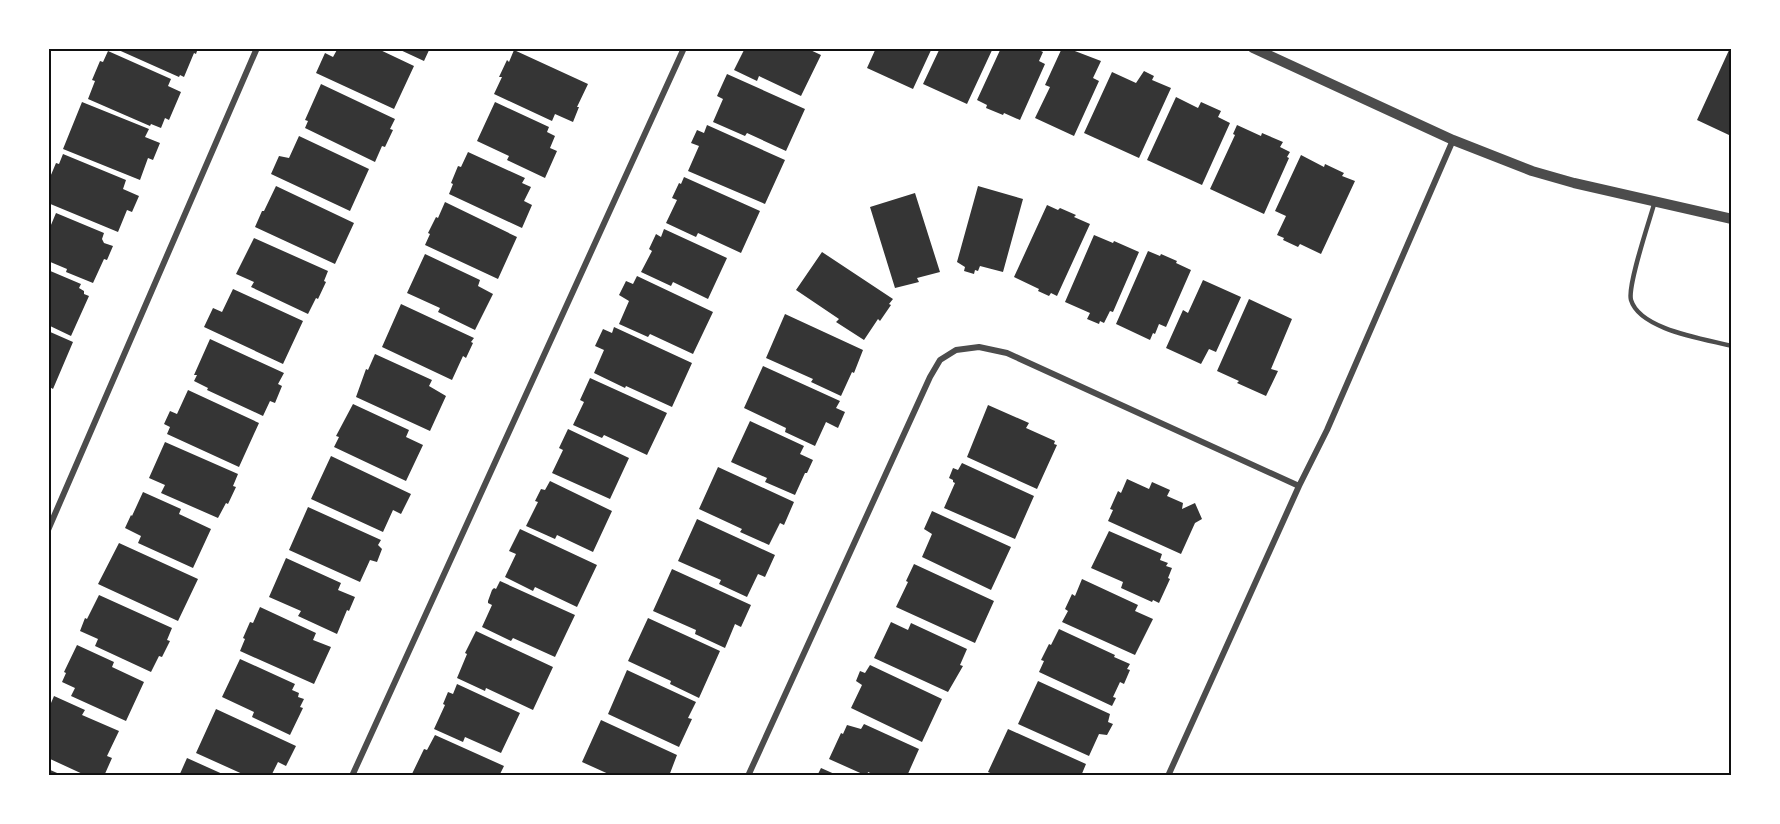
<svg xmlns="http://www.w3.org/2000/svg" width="1780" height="824" viewBox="0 0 1780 824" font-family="'Fira Sans',sans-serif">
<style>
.building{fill:#353535}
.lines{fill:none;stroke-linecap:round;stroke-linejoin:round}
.service{stroke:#4c4c4c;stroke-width:4.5}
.minor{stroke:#4c4c4c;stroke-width:6}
.tertiary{stroke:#4c4c4c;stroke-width:10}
.neatline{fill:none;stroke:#111;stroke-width:2}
</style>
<rect width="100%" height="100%" fill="#fff"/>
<path class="building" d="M 114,48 L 198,48 L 196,54 L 194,53 L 184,77 L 180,75 L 179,77 Z
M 338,48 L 376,48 L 414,66 L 394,109 L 316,73 L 325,53 L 333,57 Z
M 396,48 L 430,48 L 424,61 Z
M 745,48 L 806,48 L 821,55 L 801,96 L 759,76 L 757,81 L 734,70 Z
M 876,48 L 932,48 L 913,89 L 867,68 Z
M 940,48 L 993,48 L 967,104 L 923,84 Z
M 1001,48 L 1043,48 L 1041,51 L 1043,52 L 1039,61 L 1045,64 L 1020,120 L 1004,113 L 1003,115 L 986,108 L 987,105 L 977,100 Z
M 1062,48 L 1067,48 L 1101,61 L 1093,78 L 1099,81 L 1074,136 L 1035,118 L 1050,87 L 1045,85 Z
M 1730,48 L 1732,48 L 1732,132 L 1731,131 L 1729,135 L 1697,120 Z
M 514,50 L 588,84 L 577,107 L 579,107 L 573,122 L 555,114 L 552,121 L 494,94 L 502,77 L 499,77 L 507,60 L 509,62 Z
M 108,51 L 171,79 L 168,86 L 181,92 L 169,120 L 165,118 L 161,128 L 151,124 L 150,126 L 88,99 L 95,81 L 92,80 L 100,61 L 103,62 Z
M 1144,71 L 1154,76 L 1152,80 L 1171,88 L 1139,158 L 1084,133 L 1112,72 L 1136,83 Z
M 727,74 L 805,109 L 786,151 L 747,133 L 745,136 L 713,122 L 723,99 L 717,96 Z
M 321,84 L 395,119 L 390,129 L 393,130 L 385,147 L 382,146 L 375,162 L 305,128 L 308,121 L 305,120 Z
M 1176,97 L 1198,108 L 1201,102 L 1221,111 L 1218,117 L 1230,123 L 1202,185 L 1147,160 Z
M 82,102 L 149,129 L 145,137 L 160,143 L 153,160 L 148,158 L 140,180 L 63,149 Z
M 495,102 L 549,127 L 547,132 L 555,136 L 550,148 L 557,151 L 545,178 L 507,160 L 509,156 L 477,141 Z
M 707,125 L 785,160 L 765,204 L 688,171 L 699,146 L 691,143 L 697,130 L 704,133 Z
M 1237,125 L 1261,136 L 1262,133 L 1283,142 L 1280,147 L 1290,152 L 1287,157 L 1289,158 L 1264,214 L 1210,189 L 1235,135 L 1233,134 Z
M 299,136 L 369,169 L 350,211 L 271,174 L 279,156 L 289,158 Z
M 468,152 L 525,178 L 522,183 L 531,187 L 524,201 L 532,205 L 522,228 L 449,194 L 453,184 L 451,183 L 458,166 L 461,167 Z
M 63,154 L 126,180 L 123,189 L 139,196 L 132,212 L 127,210 L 118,232 L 48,203 L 48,189 L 50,184 L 48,182 L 56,163 L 59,164 Z
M 1301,155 L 1324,167 L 1325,164 L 1344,173 L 1342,176 L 1355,181 L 1321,254 L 1300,244 L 1298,247 L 1283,240 L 1284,238 L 1277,235 L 1286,216 L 1275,211 Z
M 684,177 L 760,211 L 741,253 L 698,233 L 696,237 L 666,223 L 677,200 L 672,198 L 679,183 L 681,184 Z
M 276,186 L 354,223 L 335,264 L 255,227 L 262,211 L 264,211 Z
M 978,186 L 1023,199 L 1003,272 L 980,266 L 978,271 L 975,270 L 974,274 L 964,271 L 965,267 L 957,262 Z
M 915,193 L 940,272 L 917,278 L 919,282 L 895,288 L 870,207 Z
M 445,202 L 517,237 L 498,279 L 425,245 L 430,234 L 428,233 L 436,217 L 438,218 Z
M 1047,205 L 1058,210 L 1060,208 L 1076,215 L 1074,217 L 1090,224 L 1057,296 L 1051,293 L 1049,296 L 1038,291 L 1039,289 L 1014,277 Z
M 56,213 L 104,233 L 102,239 L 104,243 L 113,246 L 107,260 L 104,259 L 93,283 L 66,272 L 67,269 L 48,261 L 48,232 Z
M 664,229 L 727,258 L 708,299 L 673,282 L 671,286 L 641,272 L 652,251 L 649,249 L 656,234 L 661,237 Z
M 1094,235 L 1113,243 L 1114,241 L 1139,252 L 1113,312 L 1110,311 L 1104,323 L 1100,321 L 1099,324 L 1087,319 L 1090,313 L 1065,302 Z
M 254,238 L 328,271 L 324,281 L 326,282 L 318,299 L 316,298 L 308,314 L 251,287 L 254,282 L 236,274 Z
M 1148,251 L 1160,256 L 1161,254 L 1177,261 L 1176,263 L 1191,270 L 1166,327 L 1159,324 L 1155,334 L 1153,333 L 1150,340 L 1116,324 Z
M 822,252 L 893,299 L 889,304 L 891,305 L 880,321 L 878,319 L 864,340 L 836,322 L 839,319 L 796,290 Z
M 425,254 L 480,280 L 478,286 L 493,294 L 475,330 L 438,312 L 440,308 L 407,293 Z
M 48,270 L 81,284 L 79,288 L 84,291 L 84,294 L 89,296 L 71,336 L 48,325 Z
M 637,276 L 713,312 L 693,354 L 650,334 L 648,337 L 619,324 L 629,301 L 619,295 L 626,281 L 633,284 Z
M 1203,280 L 1241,297 L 1216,352 L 1209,349 L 1201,364 L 1166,348 L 1183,310 L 1188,313 Z
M 233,289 L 303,321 L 283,364 L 204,327 L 213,308 L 222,312 Z
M 1249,299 L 1292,319 L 1271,369 L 1278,371 L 1266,396 L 1237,383 L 1239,381 L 1217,371 Z
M 401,304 L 474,338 L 471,342 L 473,343 L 466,358 L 463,356 L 452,380 L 382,347 Z
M 785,314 L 863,350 L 854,373 L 852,372 L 841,396 L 811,382 L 813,379 L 766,358 Z
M 614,327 L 692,363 L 672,407 L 626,386 L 625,388 L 594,373 L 604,350 L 595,346 L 603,329 L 612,333 Z
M 48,331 L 73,342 L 53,389 L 48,386 Z
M 210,339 L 284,373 L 278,384 L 282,386 L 275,403 L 270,401 L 263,416 L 207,390 L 208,388 L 194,381 L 197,375 L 194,375 Z
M 375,354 L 432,380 L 429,386 L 446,396 L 430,431 L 356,397 L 366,369 L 368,370 Z
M 763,366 L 840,401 L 836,408 L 845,412 L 838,428 L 826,422 L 815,446 L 785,432 L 786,428 L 744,408 Z
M 590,378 L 667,413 L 647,455 L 604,435 L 602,438 L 573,425 L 584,402 L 580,400 Z
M 188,390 L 259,423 L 239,467 L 167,434 L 170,427 L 164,424 L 170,411 L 177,414 Z
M 353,404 L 409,430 L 406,437 L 423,445 L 406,481 L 334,447 L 339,437 L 336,436 Z
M 988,405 L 1029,423 L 1026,428 L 1055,441 L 1054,444 L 1057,445 L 1037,489 L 967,457 Z
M 750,421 L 804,446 L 800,454 L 813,460 L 807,473 L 805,473 L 795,495 L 765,482 L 767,478 L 731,462 Z
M 568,429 L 629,458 L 610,499 L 552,473 L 563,450 L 559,448 Z
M 165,442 L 238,474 L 233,486 L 236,487 L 228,504 L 226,503 L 218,518 L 161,493 L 165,485 L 149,478 Z
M 331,456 L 411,494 L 401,514 L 393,510 L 383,532 L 311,499 Z
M 962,463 L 1034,496 L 1015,539 L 944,508 L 955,483 L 953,482 L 953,480 L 949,478 L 953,468 L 958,470 Z
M 718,467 L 794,502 L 784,525 L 780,523 L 769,545 L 740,532 L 742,529 L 699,509 Z
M 1127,479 L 1149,489 L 1152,482 L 1170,490 L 1167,496 L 1183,503 L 1182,509 L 1195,503 L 1202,519 L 1195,523 L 1181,554 L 1108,521 L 1113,510 L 1110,509 L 1118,491 L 1121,493 Z
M 550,481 L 612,511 L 593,552 L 557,535 L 555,539 L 526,526 L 538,502 L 535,501 L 541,489 L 545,490 Z
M 143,492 L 181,509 L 179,514 L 211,529 L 193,568 L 138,543 L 141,536 L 125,528 L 131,515 L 132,516 Z
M 308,507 L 381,540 L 378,545 L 382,549 L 377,562 L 370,560 L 360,582 L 289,550 Z
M 932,511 L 1011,547 L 991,590 L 922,557 L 932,534 L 924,529 Z
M 697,519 L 775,555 L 765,577 L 758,574 L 747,597 L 719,584 L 721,580 L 678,561 Z
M 520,529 L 597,565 L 577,607 L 535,587 L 533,591 L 505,577 L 516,554 L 509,551 Z
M 1109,531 L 1162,554 L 1160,560 L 1168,563 L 1166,566 L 1172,568 L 1168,578 L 1170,579 L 1159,603 L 1153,600 L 1152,602 L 1121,588 L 1123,582 L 1091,568 Z
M 119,543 L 198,579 L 178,621 L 98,584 Z
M 286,558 L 341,583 L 338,590 L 355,597 L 349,611 L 347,610 L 337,634 L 298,616 L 301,611 L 269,597 Z
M 914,564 L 994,601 L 975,643 L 896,607 L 908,582 L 906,581 Z
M 672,569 L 751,605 L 741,627 L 735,624 L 725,648 L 695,634 L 696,630 L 653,611 Z
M 1082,579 L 1138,605 L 1135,611 L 1153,619 L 1135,655 L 1062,622 L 1068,611 L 1065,609 L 1072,594 L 1075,596 Z
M 500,581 L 575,615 L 555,657 L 513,638 L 511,641 L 482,627 L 492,605 L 488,603 L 488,601 L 492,590 L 494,588 L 496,589 Z
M 99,595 L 172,628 L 167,640 L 170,641 L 162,657 L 159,656 L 151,672 L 95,646 L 98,639 L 80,631 L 85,618 L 87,619 Z
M 260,607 L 316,633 L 313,640 L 331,647 L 314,684 L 240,651 L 245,639 L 243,638 L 250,622 L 253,623 Z
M 648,618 L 720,651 L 699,698 L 670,684 L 671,681 L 628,661 Z
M 891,622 L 908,630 L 911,623 L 967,649 L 960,665 L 963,666 L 948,692 L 874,658 Z
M 1059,629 L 1115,655 L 1114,657 L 1130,664 L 1127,669 L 1130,670 L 1124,684 L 1120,682 L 1113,697 L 1116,698 L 1112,706 L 1039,672 L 1044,661 L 1041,660 L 1049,644 L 1051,645 Z
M 476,631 L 553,667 L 533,710 L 486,688 L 485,691 L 457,678 L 467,654 L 465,653 Z
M 77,645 L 114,662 L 112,667 L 144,682 L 126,721 L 71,696 L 75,688 L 62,682 L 66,673 L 64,672 Z
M 240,659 L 295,684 L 292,690 L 299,693 L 298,697 L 304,699 L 300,707 L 303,708 L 290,735 L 252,717 L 254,712 L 222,697 Z
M 870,665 L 942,699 L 922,742 L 851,708 L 862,685 L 856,681 L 860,671 L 865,673 Z
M 627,670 L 696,702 L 688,718 L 692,719 L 679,747 L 608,714 Z
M 1038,681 L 1110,714 L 1108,722 L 1113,724 L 1107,735 L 1099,734 L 1089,756 L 1018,724 Z
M 457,684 L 520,713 L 501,753 L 465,737 L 463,742 L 434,729 L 445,705 L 443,704 L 448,692 L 453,694 Z
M 54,696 L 85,710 L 82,715 L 119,731 L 107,756 L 112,758 L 104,776 L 87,776 L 48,758 L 48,710 Z
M 216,709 L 296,746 L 286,766 L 278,762 L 271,776 L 247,776 L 196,753 Z
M 601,720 L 677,755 L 669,776 L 613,776 L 582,762 Z
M 864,724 L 919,749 L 907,776 L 877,776 L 868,772 L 867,776 L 829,759 L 841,733 L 843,734 L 847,725 L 861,729 Z
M 1008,729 L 1086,764 L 1081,776 L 997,776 L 988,772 Z
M 435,735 L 504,766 L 499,776 L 411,776 L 424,749 L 427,750 Z
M 187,758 L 227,776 L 179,776 Z
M 821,768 L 839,776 L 817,776 Z
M 48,769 L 64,776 L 48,776 Z"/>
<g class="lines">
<path class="service" d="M 1655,201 C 1650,219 1627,286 1631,300 C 1640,330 1705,339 1732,346"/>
<path class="minor" d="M 48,530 L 257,48
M 352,776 L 684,48
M 748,776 L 930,377 L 940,360 L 956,350 L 979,347 L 1007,353 L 1299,486
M 1168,776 L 1299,486 L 1327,430 L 1453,140"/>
<path class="tertiary" d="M 1253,48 L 1453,140 L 1532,171 L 1574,183 L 1732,219"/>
</g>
<rect width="1780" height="824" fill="none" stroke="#ffffff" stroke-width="99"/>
<rect x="50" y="50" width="1680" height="724" class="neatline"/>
</svg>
